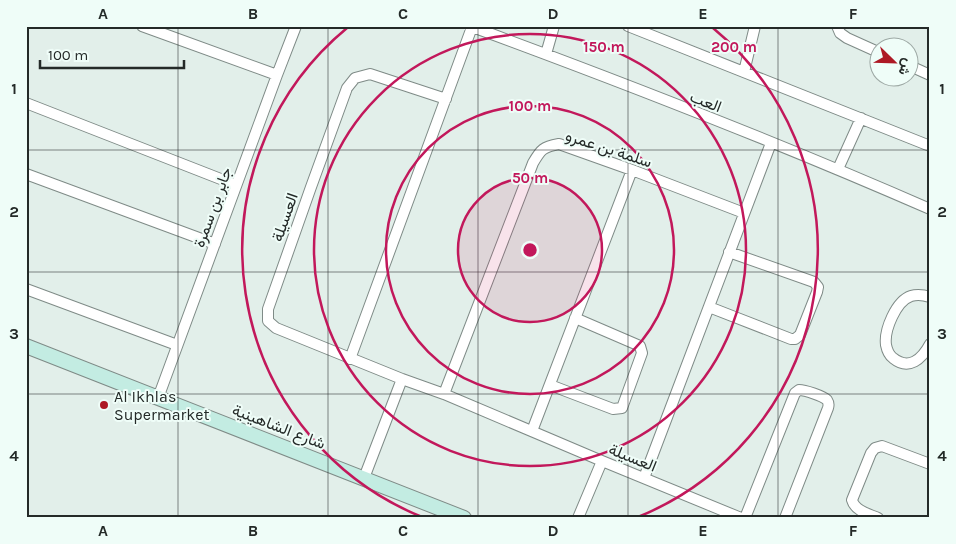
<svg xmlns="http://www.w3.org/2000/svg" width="956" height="544" viewBox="0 0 956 544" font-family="Karla,Vazirmatn,sans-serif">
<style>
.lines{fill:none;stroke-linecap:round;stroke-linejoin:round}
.street-casing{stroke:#7f8b87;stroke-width:12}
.secondary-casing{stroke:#7f8b87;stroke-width:16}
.street{stroke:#fff;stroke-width:10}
.secondary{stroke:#c3ece2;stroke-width:14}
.grid{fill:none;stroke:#242a28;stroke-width:1;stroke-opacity:0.55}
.ring{fill:none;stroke:#c2185b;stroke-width:2.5}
.poi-dot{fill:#ad1925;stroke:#effdf8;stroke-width:2}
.labels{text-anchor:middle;stroke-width:4;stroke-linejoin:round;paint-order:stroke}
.street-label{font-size:16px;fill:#242a28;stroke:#effdf8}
.poi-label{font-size:16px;fill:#242a28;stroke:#effdf8;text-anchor:start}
.centre{fill:#c2185b;stroke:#effdf8;stroke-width:2.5}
.ring-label{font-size:15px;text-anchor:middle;font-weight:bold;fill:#c2185b;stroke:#effdf8;stroke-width:4;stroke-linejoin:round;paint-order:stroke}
.neatline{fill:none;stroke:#242a28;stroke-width:2}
.grid-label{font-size:16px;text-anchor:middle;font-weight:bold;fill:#242a28}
</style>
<rect width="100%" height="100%" fill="#e2efea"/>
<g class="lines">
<g class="street-casing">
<path id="street" d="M 142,26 L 277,75
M 470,26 C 625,83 779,143 930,209
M 628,26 L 930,146
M 837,26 L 840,33 L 847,38 L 878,52
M 546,54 L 554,26
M 908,65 L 930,75
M 744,72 L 755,26
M 446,99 L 370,74 L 355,78 L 347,88 L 311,187 L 268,309 L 268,321 L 276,328 L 402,379 L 444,394 L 602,461 L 741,518
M 26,103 L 236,185
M 838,169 L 861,118
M 26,174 L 215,244
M 26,289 L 177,345
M 930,297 C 924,295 917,294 911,296 C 896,301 884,330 886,345 C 887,350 889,355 893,358 C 909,371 922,359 930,344
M 709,307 L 791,339 L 795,339 L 800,335 L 817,292 L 818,287 L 814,282 L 729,252
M 350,359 L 472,27
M 550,385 L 613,409 L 622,408 L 642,353 L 640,346 L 575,318
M 444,394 L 533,163 C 541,149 543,147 559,144 L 632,170 L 744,213
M 158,398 L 277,75 L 296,26
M 532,431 L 632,170
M 364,478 L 402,379
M 644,478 L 771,143
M 578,518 L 602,461
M 745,518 L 795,393 L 799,390 C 805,390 823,396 827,400 C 829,403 829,405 828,408 L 785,518
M 878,518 C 869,514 855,511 852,500 L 871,453 L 875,448 L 882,446 L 930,464"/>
</g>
<g class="secondary-casing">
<path id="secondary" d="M 26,346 L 464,518"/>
</g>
<use href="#street" class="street"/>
<use href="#secondary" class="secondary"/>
</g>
<path class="grid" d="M 178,26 L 178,518M 328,26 L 328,518M 478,26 L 478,518M 628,26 L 628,518M 778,26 L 778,518M 26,150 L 930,150M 26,272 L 930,272M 26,394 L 930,394"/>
<circle cx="530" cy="250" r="72" fill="#c2185b" fill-opacity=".12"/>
<g class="ring">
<circle cx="530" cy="250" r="72"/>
<circle cx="530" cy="250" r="144"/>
<circle cx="530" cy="250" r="216"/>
<path d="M422 517A288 288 0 0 1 347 28M713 28A288 288 0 0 1 638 517"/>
</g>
<circle class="poi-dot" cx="104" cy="405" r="5"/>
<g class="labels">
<g class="street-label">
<text transform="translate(706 101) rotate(21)" y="6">العب</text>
<text transform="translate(609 148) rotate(18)" y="6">سلمة بن عمرو</text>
<text transform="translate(212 207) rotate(-70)" y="6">جابر بن سمرة</text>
<text transform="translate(284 217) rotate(-71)" y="6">العسيلة</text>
<text transform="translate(279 426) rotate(21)" y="6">شارع الشاهينية</text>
<text transform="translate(633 457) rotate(22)" y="6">العسيلة</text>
</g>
<g class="poi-label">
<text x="114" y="402">Al Ikhlas<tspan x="114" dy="18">Supermarket</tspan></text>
</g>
</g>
<circle cx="530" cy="250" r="8" class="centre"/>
<g class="ring-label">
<text x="734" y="52">200 m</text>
<text x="604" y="52">150 m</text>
<text x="530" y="111">100 m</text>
<text x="530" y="183">50 m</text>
</g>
<rect width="956" height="544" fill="none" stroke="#effdf8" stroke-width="55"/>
<g transform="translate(894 62) rotate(113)"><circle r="24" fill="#effdf8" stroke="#9ea9a5"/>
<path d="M0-4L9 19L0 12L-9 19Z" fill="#ad1925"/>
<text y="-8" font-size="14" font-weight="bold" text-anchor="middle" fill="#242a28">ش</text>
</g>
<path d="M40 60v8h144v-8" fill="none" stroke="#242a28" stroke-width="2.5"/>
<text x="48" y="60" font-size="15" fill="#242a28" stroke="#effdf8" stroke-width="4" paint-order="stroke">100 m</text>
<rect x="28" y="28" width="900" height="488" class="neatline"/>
<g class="grid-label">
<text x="103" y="19">A</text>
<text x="253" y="19">B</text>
<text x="403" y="19">C</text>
<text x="553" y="19">D</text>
<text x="703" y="19">E</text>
<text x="853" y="19">F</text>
<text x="14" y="94">1</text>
<text x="942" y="94">1</text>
<text x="14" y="217">2</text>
<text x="942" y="217">2</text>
<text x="14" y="339">3</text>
<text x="942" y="339">3</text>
<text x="14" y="461">4</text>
<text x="942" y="461">4</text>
<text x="103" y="536">A</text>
<text x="253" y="536">B</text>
<text x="403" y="536">C</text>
<text x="553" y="536">D</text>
<text x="703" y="536">E</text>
<text x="853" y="536">F</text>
</g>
</svg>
